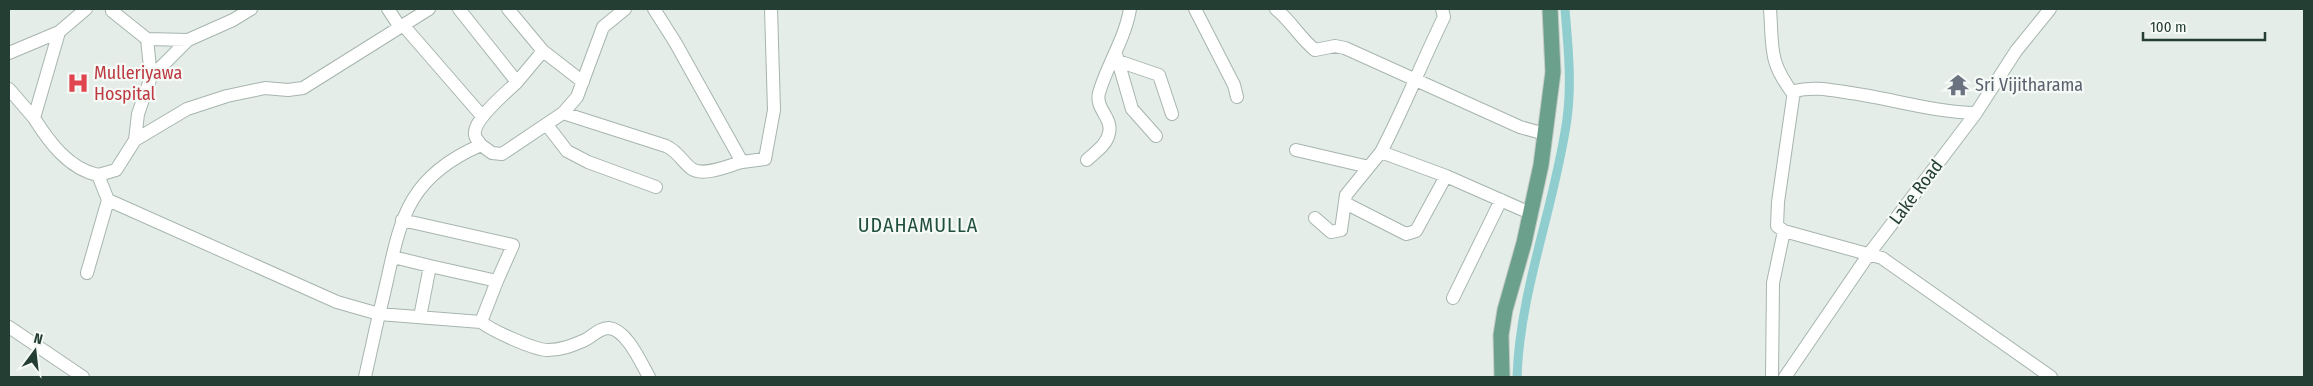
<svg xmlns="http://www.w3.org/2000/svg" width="2313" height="386" viewBox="0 0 2313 386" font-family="'Fira Sans Condensed',sans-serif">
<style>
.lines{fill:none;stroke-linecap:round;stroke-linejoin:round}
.canal{stroke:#8fcdcf;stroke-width:9}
.minor-casing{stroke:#a7b5ae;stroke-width:14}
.major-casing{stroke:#c2c9c6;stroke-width:17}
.minor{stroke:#fff;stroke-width:12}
.major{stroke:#6ba08c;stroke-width:15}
.labels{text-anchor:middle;stroke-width:4.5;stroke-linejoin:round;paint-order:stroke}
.health-label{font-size:18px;fill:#be3a42;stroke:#f5faf7;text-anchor:start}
.worship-label{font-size:18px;fill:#5b616d;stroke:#f5faf7;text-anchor:start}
.street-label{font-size:18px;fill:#243e34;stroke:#f5faf7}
.quarter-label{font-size:20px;letter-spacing:1px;fill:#21503f;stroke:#f5faf7}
</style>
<rect width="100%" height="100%" fill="#e4ede8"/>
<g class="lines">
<path class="canal" d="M 1517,377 C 1520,289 1555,206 1567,119 C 1572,82 1568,46 1565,9"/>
<g class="minor-casing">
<path id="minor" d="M 113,9 L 112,11 L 147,39 L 188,40 L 233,20 L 251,9
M 388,9 L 400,27
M 459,9 L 517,82 C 507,92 472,120 475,135 C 475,138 479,142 481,145
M 508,9 L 543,51 L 583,82
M 654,9 L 675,42 L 742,162 L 765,159 L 774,110 L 771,9
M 1195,9 L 1234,85 L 1237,97
M 1276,9 C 1291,21 1300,38 1315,50 L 1335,46 L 1345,48 L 1520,127 L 1545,134
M 1442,9 L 1444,17 C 1422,62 1404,108 1381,152 L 1446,176 L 1530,213
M 1770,9 C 1773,49 1768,61 1794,95
M 403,25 L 482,116
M 59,32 L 86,9
M 147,39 L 151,77
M 9,53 L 59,32 L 34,118 L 9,89
M 1116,54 L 1132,109 L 1156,136
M 1118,61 L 1159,75 L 1172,114
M 517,82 L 543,51
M 563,113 L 666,146 C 679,152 682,162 692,169 C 704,177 730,165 742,162
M 34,118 C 49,142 69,169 98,175 L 108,200 L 87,273
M 547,125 L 567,151 L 588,162 L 656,187
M 135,140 L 138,114 L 151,77 L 188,40
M 1296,150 L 1369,167
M 1087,160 C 1095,152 1107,145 1109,133 C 1113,118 1095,109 1099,93 C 1107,65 1125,39 1130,9
M 98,175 L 116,170 L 135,140 L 187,109 L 227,96 L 265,88 L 288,90 L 303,88 L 429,9
M 108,200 L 337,302 L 379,314 L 365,377
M 1345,203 L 1406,234 L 1416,231 L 1446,176
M 1315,218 L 1331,232 L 1341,230 L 1346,195 L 1381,152
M 402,220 L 513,245 L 497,281
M 1784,231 L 1777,226 L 1778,202 L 1794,91 C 1814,86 1831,90 1851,93 C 1893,99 1933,112 1976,113
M 393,257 L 430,266
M 1453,298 L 1501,200
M 420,317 L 430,266 L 497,281 L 481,322 L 379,314 C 400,235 395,182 481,145 L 492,153 L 502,154 L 563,113 L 577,97 L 603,27 L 625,9
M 481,322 C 493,331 534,350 548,350 C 562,350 573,345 585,340 C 593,336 599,328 609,328 C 627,330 641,363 649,377
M 9,327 L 83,377
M 1772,377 L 1773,283 L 1784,231 L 1882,258 L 2051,377
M 1785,377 L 1869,254 L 1976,113 L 2016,51 L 2050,9"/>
</g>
<g class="major-casing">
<path id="major" d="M 1502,377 L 1501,335 L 1505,310 L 1524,243 L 1541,165 L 1553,72 L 1550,9"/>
</g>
<use href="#minor" class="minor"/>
<use href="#major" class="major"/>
</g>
<defs>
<g id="hospital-bare" transform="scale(1.725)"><path d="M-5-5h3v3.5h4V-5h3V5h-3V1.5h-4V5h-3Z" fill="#e0444e" stroke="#f5faf7" stroke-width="2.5" paint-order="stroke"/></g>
<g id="temple-bare" transform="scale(1.725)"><path d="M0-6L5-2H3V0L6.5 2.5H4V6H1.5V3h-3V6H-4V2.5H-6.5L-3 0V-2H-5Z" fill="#6b7280" stroke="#f5faf7" stroke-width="2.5" paint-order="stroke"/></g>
</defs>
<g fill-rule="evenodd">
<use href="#hospital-bare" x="78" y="83"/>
<use href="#temple-bare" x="1958" y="85"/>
</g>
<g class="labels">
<g class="health-label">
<text x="94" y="79">Mulleriyawa<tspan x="94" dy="21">Hospital</tspan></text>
</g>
<g class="worship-label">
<text x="1975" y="91">Sri Vijitharama</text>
</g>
<g class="street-label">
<text transform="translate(1916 192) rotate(-53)" y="6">Lake Road</text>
</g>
<g class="quarter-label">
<text x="918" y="232">UDAHAMULLA</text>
</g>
</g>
<rect width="2313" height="386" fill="none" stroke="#243e34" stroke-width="20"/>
<g transform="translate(35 351) rotate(15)" stroke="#f5faf7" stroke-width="4" paint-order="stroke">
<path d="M0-4L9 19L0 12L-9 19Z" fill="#243e34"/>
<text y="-8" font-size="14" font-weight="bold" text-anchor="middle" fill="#243e34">N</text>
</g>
<path d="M2143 32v8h122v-8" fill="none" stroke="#243e34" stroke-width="2.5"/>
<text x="2150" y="32" font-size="15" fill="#243e34" stroke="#f5faf7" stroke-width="4" paint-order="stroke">100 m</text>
</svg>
